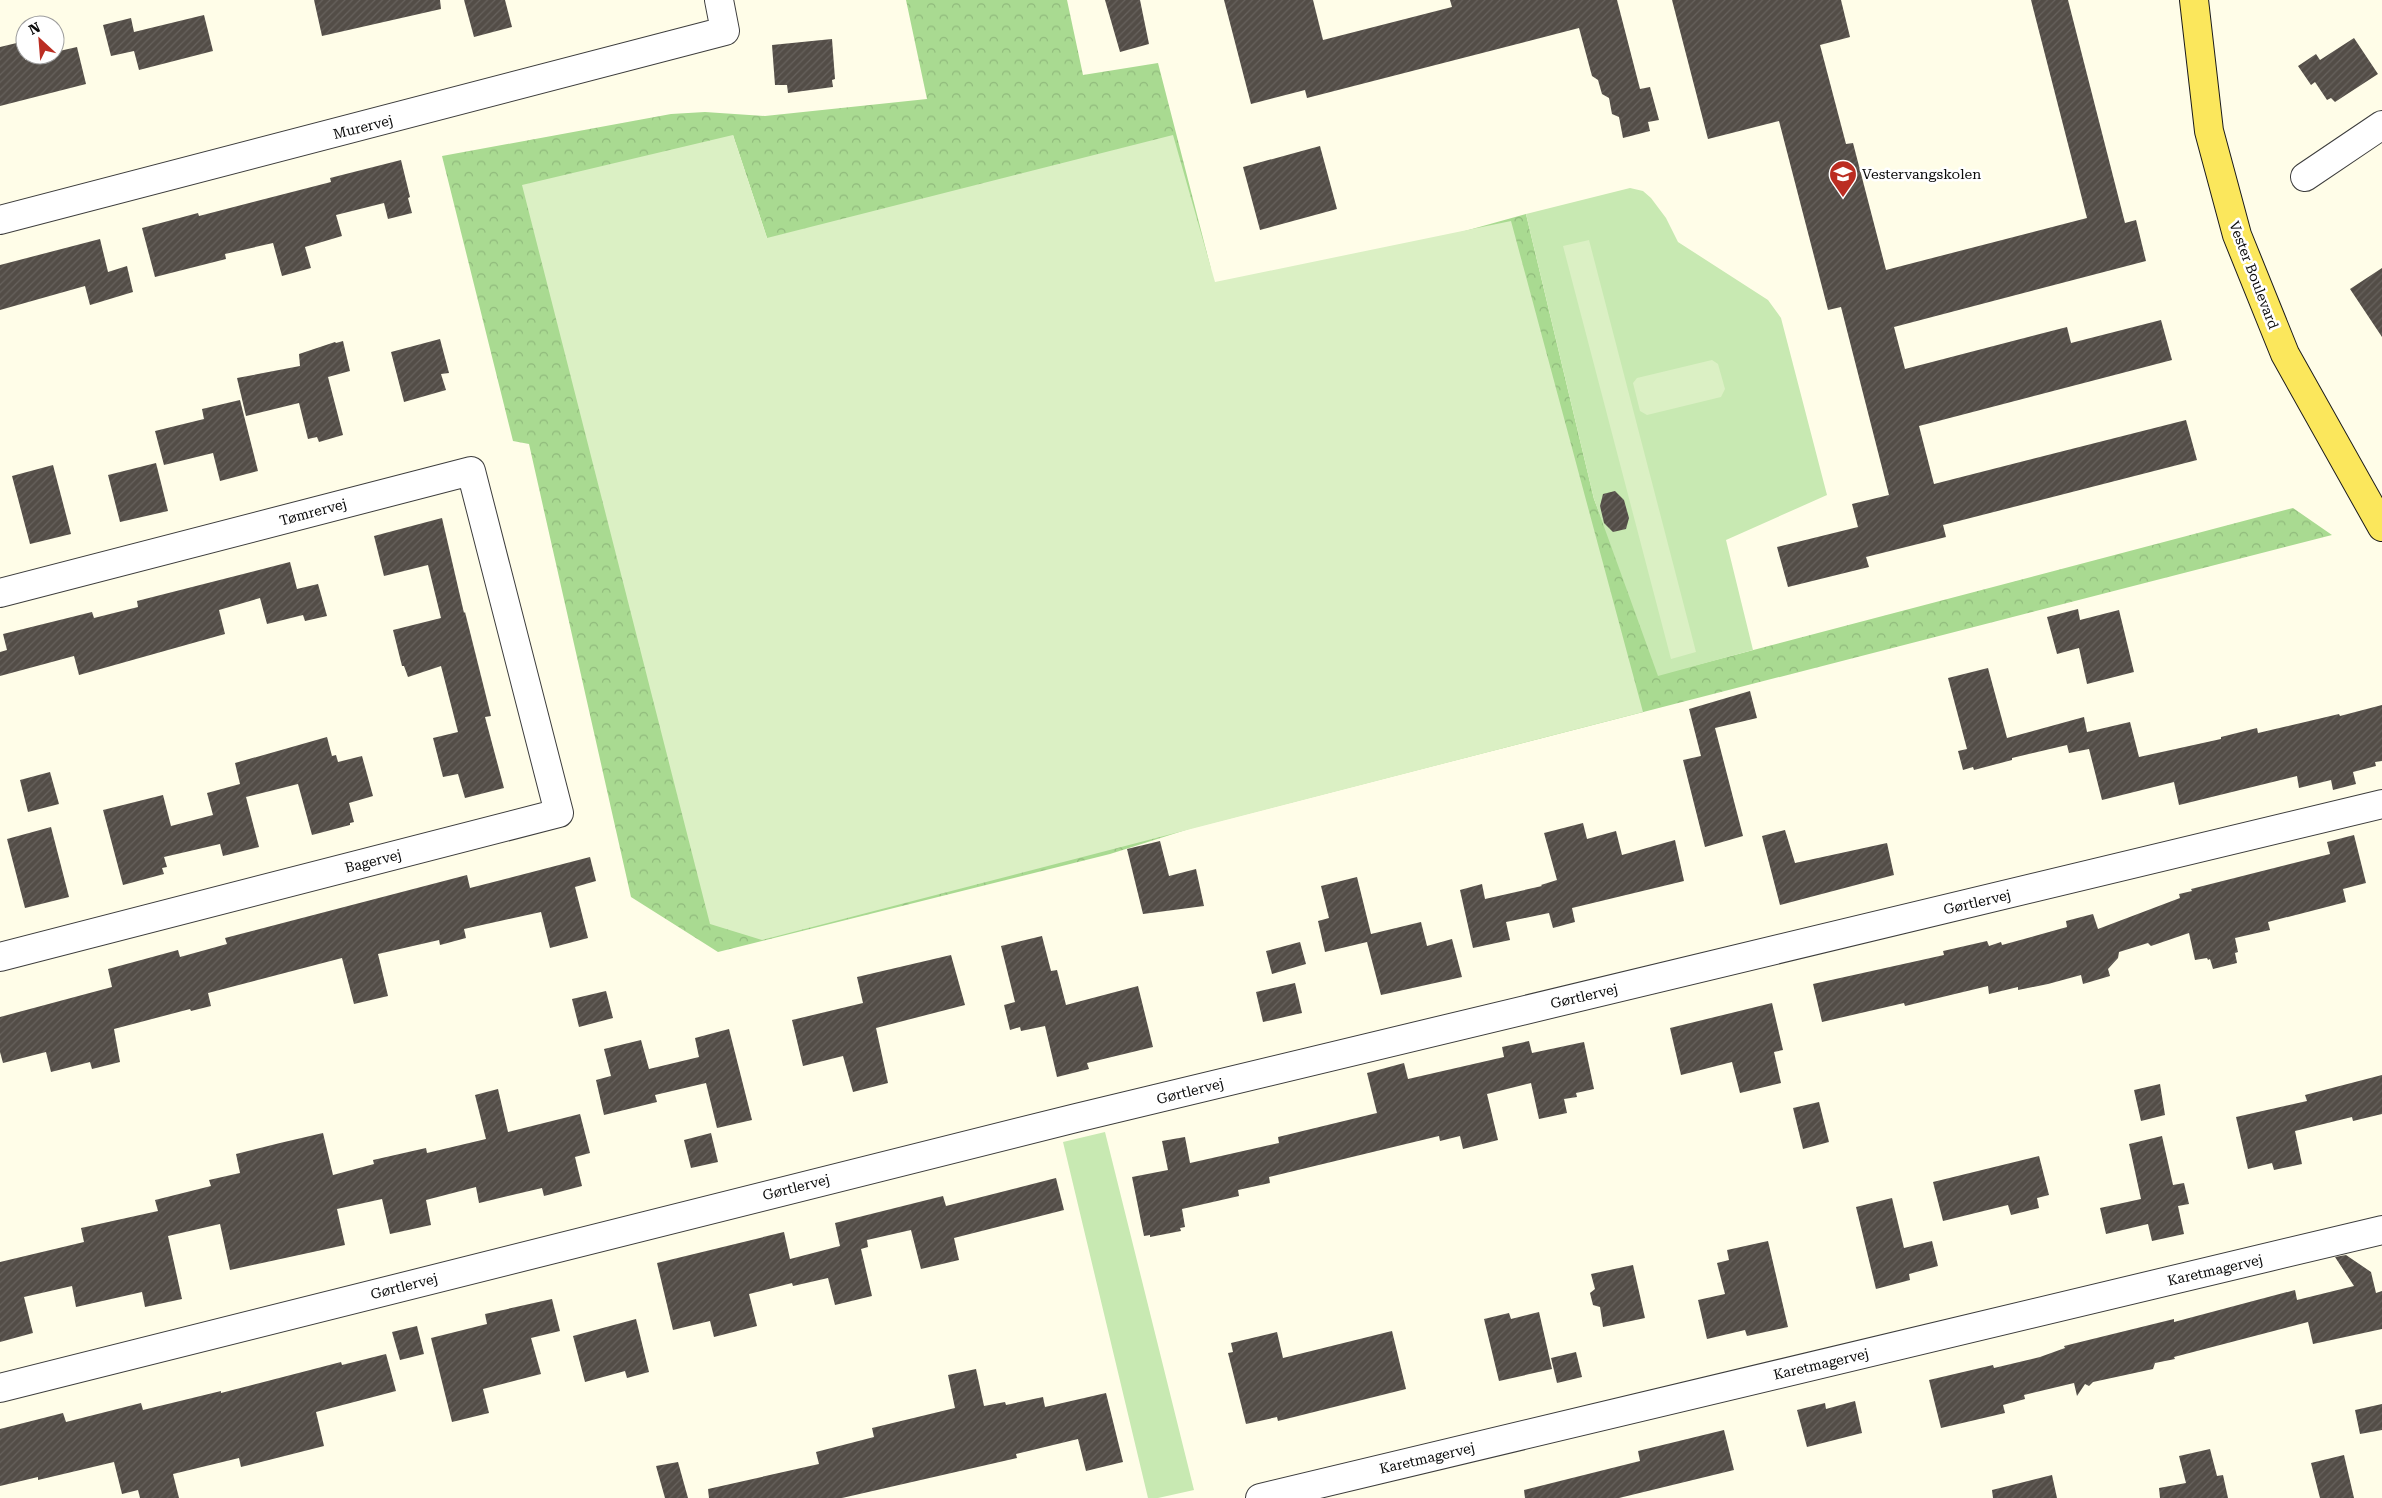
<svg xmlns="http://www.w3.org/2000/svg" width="2382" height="1498" viewBox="0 0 2382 1498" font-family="'Roboto Serif',serif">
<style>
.forest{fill:url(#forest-crowns)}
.park{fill:#c8e9b2}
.pitch{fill:#dbf0c4}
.building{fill:url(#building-hatch)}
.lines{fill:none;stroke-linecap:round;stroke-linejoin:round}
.minor-casing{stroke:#3d3d3d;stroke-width:30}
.major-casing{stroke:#1b1b1b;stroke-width:30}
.minor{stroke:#fff;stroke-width:28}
.major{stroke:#fbe75c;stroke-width:28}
.labels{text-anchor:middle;stroke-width:5;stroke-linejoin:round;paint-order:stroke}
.street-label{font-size:14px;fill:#0a0a0a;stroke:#fff}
.poi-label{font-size:14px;fill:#0a0a0a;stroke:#fff;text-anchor:start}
</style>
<defs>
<pattern id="forest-crowns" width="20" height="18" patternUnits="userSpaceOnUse" patternTransform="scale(1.25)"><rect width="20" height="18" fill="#a9da91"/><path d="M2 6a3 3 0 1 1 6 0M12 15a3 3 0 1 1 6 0" fill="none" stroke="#90ba7c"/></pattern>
<pattern id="building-hatch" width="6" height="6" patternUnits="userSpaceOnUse" patternTransform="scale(1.25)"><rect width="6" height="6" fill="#534d47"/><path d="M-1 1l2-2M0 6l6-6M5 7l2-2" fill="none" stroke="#67625d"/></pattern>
</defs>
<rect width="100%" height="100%" fill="#fffde8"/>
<path class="forest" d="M 906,0 L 1067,0 L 1083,75 L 1158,63 L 1211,269 L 769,244 L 733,135 L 711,923 L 1195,306 L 1526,214 L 1594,499 L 1662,674 L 2293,508 L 2332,535 L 1192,828 L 1110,854 L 718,952 L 631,897 L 529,444 L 513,441 L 442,156 L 671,114 L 705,112 L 765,116 L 927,99 Z"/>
<path class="park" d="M 1630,188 L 1643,191 L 1651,198 L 1666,218 L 1678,242 L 1768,300 L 1781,318 L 1827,495 L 1726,540 L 1753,650 L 1658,676 L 1594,499 L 1526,214 Z
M 1105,1132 L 1194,1490 L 1158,1498 L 1148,1498 L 1063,1142 Z"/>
<path class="pitch" d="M 733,135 L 767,238 L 1173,135 L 1215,282 L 1511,221 L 1643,712 L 762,940 L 710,924 L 522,185 Z
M 1589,240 L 1696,652 L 1671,659 L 1563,246 Z
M 1712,360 L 1718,364 L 1725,389 L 1721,397 L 1647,415 L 1640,411 L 1633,383 L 1637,378 Z"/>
<path class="building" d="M 314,0 L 440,0 L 441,9 L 322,36 Z
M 464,0 L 505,0 L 512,27 L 474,37 Z
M 1105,0 L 1140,0 L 1149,44 L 1120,52 Z
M 1224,0 L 1313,0 L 1323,40 L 1452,7 L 1450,0 L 1617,0 L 1640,89 L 1650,87 L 1659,120 L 1648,122 L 1650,131 L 1623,138 L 1619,117 L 1612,114 L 1609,98 L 1602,94 L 1598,80 L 1592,76 L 1579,28 L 1307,98 L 1305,90 L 1251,104 Z
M 1672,0 L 1841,0 L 1850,37 L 1820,45 L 1846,144 L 1853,143 L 1886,270 L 2087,218 L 2031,0 L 2068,0 L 2125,223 L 2136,220 L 2146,261 L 1894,327 L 1905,369 L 2067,327 L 2071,343 L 2161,320 L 2172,360 L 1919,426 L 1934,484 L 2186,420 L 2197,460 L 1943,525 L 1946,537 L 1866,557 L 1869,567 L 1788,587 L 1777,547 L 1858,527 L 1852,504 L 1889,495 L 1841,307 L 1828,310 L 1779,121 L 1708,139 Z
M 204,15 L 213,51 L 139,70 L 134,51 L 111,56 L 103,25 L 131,18 L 134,32 Z
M 2354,38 L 2378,74 L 2335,102 L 2331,98 L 2327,100 L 2315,82 L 2311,85 L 2298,66 L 2316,54 L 2320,60 Z
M 832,39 L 835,79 L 832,80 L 833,87 L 788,93 L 787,85 L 775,85 L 772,45 Z
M 25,41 L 25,60 L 44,55 L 55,55 L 55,52 L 77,47 L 86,84 L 0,106 L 0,47 Z
M 1320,146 L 1337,209 L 1260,230 L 1243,167 Z
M 401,160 L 410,197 L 408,198 L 412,213 L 388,219 L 384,203 L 336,215 L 342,236 L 305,247 L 311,268 L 282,276 L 273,243 L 225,254 L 226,259 L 155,277 L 142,228 L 198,213 L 199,216 L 331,182 L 330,178 Z
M 100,239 L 108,272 L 127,266 L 133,292 L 90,305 L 85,286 L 0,310 L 0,265 Z
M 2382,268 L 2382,337 L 2350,289 Z
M 440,339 L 449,373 L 441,374 L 446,390 L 404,402 L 391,352 Z
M 343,341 L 350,371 L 328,377 L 343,435 L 319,442 L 317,437 L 308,439 L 299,403 L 246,416 L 237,378 L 300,366 L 299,354 L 335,342 L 336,343 Z
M 240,400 L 258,471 L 220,481 L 213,453 L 164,465 L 155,431 L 204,419 L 202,409 Z
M 156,463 L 168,511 L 120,522 L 108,475 Z
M 53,465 L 71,534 L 30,544 L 12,476 Z
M 1615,491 L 1624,500 L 1629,518 L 1626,529 L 1613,532 L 1604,523 L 1600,506 L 1603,494 Z
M 442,518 L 464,613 L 465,612 L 491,716 L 485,717 L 504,788 L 465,798 L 458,774 L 443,777 L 433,738 L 458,732 L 441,666 L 408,677 L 404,666 L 402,666 L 393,630 L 441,618 L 428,565 L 384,576 L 374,536 Z
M 290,562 L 297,589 L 318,584 L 327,616 L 305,621 L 303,615 L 267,624 L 260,598 L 219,610 L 225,634 L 79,675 L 74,656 L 0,676 L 0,652 L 7,650 L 3,634 L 92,612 L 94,618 L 138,607 L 137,601 Z
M 2078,609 L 2080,620 L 2119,610 L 2134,672 L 2087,684 L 2079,648 L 2057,654 L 2047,617 Z
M 1988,668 L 2007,738 L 2084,717 L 2087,732 L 2130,722 L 2139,757 L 2221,739 L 2221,737 L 2257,728 L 2258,733 L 2339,714 L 2340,716 L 2382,705 L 2382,761 L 2375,762 L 2376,766 L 2353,772 L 2356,784 L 2333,790 L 2331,780 L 2299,788 L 2297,776 L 2179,805 L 2174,782 L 2102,800 L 2089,749 L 2069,753 L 2067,745 L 2012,758 L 2012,760 L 1974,770 L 1973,767 L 1963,770 L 1958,751 L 1967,749 L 1948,678 Z
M 1750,691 L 1757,718 L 1715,728 L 1743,836 L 1705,847 L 1683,760 L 1701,756 L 1689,709 Z
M 327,737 L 332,756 L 336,755 L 338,762 L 362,756 L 373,796 L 349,803 L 354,822 L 350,823 L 350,825 L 312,835 L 298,784 L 246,797 L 259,847 L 223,856 L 220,844 L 164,857 L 167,867 L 162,868 L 164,874 L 123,885 L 103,810 L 163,795 L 171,826 L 213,815 L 207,793 L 240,784 L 235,763 Z
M 50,772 L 59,804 L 28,812 L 20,780 Z
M 1583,823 L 1587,839 L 1616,831 L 1622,855 L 1675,840 L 1684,881 L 1572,908 L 1575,922 L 1553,928 L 1549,913 L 1506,922 L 1510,940 L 1473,948 L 1460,890 L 1482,884 L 1485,899 L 1542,886 L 1541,885 L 1557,880 L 1544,833 Z
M 51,827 L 69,897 L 25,908 L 7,839 Z
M 1785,830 L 1795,863 L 1887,843 L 1894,875 L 1780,905 L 1762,836 Z
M 2354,835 L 2366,883 L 2343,889 L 2346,902 L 2268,922 L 2270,930 L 2235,938 L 2238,952 L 2235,953 L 2237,963 L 2213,969 L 2210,959 L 2208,960 L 2207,958 L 2195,960 L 2189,933 L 2151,946 L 2148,943 L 2119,952 L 2118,958 L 2108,969 L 2110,976 L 2083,984 L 2081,975 L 2048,984 L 2018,990 L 2018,987 L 1989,994 L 1988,986 L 1905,1006 L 1904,1003 L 1822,1022 L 1813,984 L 1944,955 L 1943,951 L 1987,941 L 1989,946 L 2001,942 L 2002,945 L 2067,927 L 2066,921 L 2093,914 L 2098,929 L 2180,898 L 2179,894 L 2192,891 L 2191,889 L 2330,854 L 2327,842 Z
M 1160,841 L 1169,876 L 1196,869 L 1204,906 L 1143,914 L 1127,849 Z
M 590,857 L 596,881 L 575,887 L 588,938 L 550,948 L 541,912 L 464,929 L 466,938 L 440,945 L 439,940 L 378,954 L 388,996 L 354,1004 L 342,958 L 208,993 L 211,1006 L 191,1011 L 190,1009 L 114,1029 L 120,1062 L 92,1069 L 90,1062 L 51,1072 L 46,1052 L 3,1063 L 0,1052 L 0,1017 L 112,987 L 108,969 L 178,950 L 180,957 L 227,944 L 225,938 L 467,875 L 470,888 Z
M 1357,877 L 1371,934 L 1421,922 L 1427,946 L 1452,939 L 1462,977 L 1381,995 L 1367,942 L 1325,952 L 1318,921 L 1329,918 L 1321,886 Z
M 1042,936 L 1051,971 L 1057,970 L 1066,1005 L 1138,986 L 1153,1047 L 1087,1063 L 1089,1069 L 1057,1077 L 1045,1026 L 1021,1031 L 1020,1027 L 1010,1030 L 1004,1005 L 1015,1002 L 1001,946 Z
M 1300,942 L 1306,964 L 1272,974 L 1266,951 Z
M 951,955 L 965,1005 L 876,1028 L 888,1083 L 853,1092 L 843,1056 L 803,1066 L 792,1020 L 863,1003 L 857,977 Z
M 1295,983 L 1302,1013 L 1263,1022 L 1256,992 Z
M 606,991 L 613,1018 L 579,1027 L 572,999 Z
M 1772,1003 L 1783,1050 L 1774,1052 L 1781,1083 L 1740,1093 L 1732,1062 L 1681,1075 L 1670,1028 Z
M 729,1029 L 752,1120 L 717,1128 L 706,1083 L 655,1095 L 657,1102 L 604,1115 L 596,1080 L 611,1076 L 604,1049 L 641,1040 L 649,1069 L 699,1057 L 695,1038 Z
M 1529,1041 L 1532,1053 L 1584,1042 L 1594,1089 L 1576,1093 L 1577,1097 L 1564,1099 L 1567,1113 L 1539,1119 L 1531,1083 L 1487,1094 L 1498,1140 L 1463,1149 L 1460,1136 L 1440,1141 L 1439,1136 L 1269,1177 L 1270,1183 L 1238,1190 L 1239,1196 L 1182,1209 L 1185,1227 L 1180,1228 L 1181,1231 L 1150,1237 L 1150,1235 L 1144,1236 L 1132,1177 L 1168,1170 L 1162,1141 L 1185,1137 L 1190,1163 L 1279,1143 L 1278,1137 L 1377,1113 L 1367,1073 L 1404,1063 L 1408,1079 L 1504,1057 L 1502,1047 Z
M 2382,1075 L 2382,1114 L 2353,1121 L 2352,1117 L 2295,1131 L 2302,1164 L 2274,1170 L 2272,1163 L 2248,1169 L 2236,1117 L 2307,1101 L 2305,1095 Z
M 2160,1084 L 2165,1115 L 2141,1121 L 2134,1090 Z
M 498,1089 L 508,1132 L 580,1114 L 590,1153 L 575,1157 L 582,1186 L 544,1196 L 542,1188 L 479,1203 L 476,1187 L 426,1200 L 431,1225 L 390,1234 L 382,1199 L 337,1209 L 345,1245 L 230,1270 L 220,1224 L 168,1236 L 182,1299 L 145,1307 L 142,1292 L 76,1307 L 72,1286 L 24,1297 L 33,1333 L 0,1342 L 0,1262 L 84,1242 L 81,1228 L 158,1211 L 155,1200 L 211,1186 L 209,1180 L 240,1173 L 236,1154 L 280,1143 L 323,1133 L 333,1175 L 374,1164 L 373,1160 L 426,1148 L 427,1153 L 486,1139 L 475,1095 Z
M 1819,1102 L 1829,1142 L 1803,1149 L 1793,1108 Z
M 711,1133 L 718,1162 L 691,1168 L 684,1140 Z
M 2162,1136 L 2173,1185 L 2184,1183 L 2189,1204 L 2178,1206 L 2184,1234 L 2152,1241 L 2148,1224 L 2106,1234 L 2100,1208 L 2141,1199 L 2129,1144 Z
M 2039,1156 L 2049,1195 L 2037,1198 L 2039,1208 L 2011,1215 L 2008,1205 L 1943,1221 L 1933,1182 Z
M 1056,1178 L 1064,1210 L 954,1238 L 959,1260 L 921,1269 L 911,1230 L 867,1240 L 868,1247 L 861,1249 L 872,1296 L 835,1305 L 828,1278 L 793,1286 L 792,1283 L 749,1294 L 757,1326 L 714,1337 L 710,1321 L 673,1330 L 657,1263 L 784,1232 L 790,1259 L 840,1246 L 835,1223 L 943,1196 L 946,1206 Z
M 1892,1198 L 1904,1248 L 1932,1241 L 1938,1266 L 1909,1274 L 1910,1280 L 1876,1289 L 1856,1207 Z
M 1768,1241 L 1788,1327 L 1747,1336 L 1745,1330 L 1707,1339 L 1698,1300 L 1725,1294 L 1717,1263 L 1729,1260 L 1727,1250 Z
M 2346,1255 L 2371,1272 L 2376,1293 L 2382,1291 L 2382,1329 L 2313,1344 L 2308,1322 L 2174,1357 L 2175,1359 L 2155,1363 L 2153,1369 L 2093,1382 L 2089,1386 L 2085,1384 L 2077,1396 L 2074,1383 L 2024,1395 L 2025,1399 L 2003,1405 L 2005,1413 L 1941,1428 L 1929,1380 L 1993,1365 L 1994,1368 L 2040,1357 L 2065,1348 L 2064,1346 L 2174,1319 L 2174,1322 L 2295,1290 L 2297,1300 L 2354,1286 L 2335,1257 Z
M 1633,1265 L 1645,1318 L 1603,1327 L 1600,1307 L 1593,1305 L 1590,1293 L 1595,1289 L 1591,1274 Z
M 552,1299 L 560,1331 L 531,1338 L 541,1374 L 483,1389 L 489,1413 L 452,1422 L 431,1338 L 487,1324 L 485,1314 Z
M 1539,1312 L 1552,1369 L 1499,1381 L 1484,1319 L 1509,1313 L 1511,1319 Z
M 636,1319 L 649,1372 L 627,1378 L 625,1371 L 585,1382 L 573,1336 Z
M 417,1326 L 424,1354 L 400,1360 L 392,1332 Z
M 1392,1331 L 1406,1389 L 1278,1421 L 1277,1417 L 1246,1424 L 1228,1353 L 1233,1352 L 1231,1343 L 1277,1332 L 1283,1358 Z
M 1576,1352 L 1582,1377 L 1557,1383 L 1551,1358 Z
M 386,1354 L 396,1391 L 316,1412 L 324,1446 L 241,1467 L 239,1458 L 173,1474 L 179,1498 L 140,1498 L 138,1490 L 122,1494 L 114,1462 L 38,1480 L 38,1477 L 0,1486 L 0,1429 L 63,1413 L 66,1422 L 141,1403 L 143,1410 L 221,1391 L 221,1393 L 341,1362 L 342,1365 Z
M 976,1369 L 984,1406 L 1005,1402 L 1006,1405 L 1043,1397 L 1045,1407 L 1106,1393 L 1123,1462 L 1086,1471 L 1078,1439 L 1016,1454 L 1017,1458 L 842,1498 L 709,1498 L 708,1489 L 819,1464 L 816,1452 L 874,1437 L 872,1428 L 955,1408 L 948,1375 Z
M 1855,1401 L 1862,1433 L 1807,1447 L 1797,1410 L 1825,1403 L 1826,1409 Z
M 2382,1404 L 2382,1430 L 2360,1434 L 2355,1410 Z
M 1724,1430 L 1734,1470 L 1619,1498 L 1525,1498 L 1524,1490 L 1640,1461 L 1638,1451 Z
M 2210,1449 L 2217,1476 L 2223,1475 L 2228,1498 L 2160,1498 L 2159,1488 L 2186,1483 L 2179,1456 Z
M 2344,1455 L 2354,1498 L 2320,1498 L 2311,1463 Z
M 678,1462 L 688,1498 L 665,1498 L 656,1466 Z
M 2052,1475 L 2057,1498 L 1993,1498 L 1992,1490 Z"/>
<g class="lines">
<g class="minor-casing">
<path id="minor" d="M 2305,177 L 2382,125
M 0,220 L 725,31 L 719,0
M 0,593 L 471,471 L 559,813 L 0,957
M 0,1388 L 1076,1118 L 2382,804
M 1260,1498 L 2382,1230"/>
</g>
<g class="major-casing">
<path id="major" d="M 2194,0 L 2209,131 L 2237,235 L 2285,354 L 2382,527"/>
</g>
<use href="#minor" class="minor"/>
<use href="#major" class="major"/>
</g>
<defs>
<g id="school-pin" transform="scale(1.4375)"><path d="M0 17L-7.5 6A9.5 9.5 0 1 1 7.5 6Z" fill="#bb2d22" stroke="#fff"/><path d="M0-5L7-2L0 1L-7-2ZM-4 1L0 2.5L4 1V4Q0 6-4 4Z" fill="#fff"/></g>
</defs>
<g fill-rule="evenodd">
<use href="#school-pin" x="1843" y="174"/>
</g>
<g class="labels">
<g class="street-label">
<text transform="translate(363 127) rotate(-14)" y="5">Murervej</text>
<text transform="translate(2254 275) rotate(69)" y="5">Vester Boulevard</text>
<text transform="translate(313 512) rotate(-15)" y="5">Tømrervej</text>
<text transform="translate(373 861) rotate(-14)" y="5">Bagervej</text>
<text transform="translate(1977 902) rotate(-13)" y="5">Gørtlervej</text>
<text transform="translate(1584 996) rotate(-13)" y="5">Gørtlervej</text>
<text transform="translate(1190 1091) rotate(-14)" y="5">Gørtlervej</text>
<text transform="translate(796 1187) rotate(-14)" y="5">Gørtlervej</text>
<text transform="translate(2215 1270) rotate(-13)" y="5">Karetmagervej</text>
<text transform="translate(404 1286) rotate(-14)" y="5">Gørtlervej</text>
<text transform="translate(1821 1364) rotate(-13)" y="5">Karetmagervej</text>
<text transform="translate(1427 1458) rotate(-13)" y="5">Karetmagervej</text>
</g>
<g class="poi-label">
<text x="1862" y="179">Vestervangskolen</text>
</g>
</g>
<g transform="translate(40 40) rotate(334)"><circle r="24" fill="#ffffff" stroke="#9d9d9d"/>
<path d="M0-4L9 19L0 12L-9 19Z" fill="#bb2d22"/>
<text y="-8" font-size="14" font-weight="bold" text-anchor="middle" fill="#0a0a0a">N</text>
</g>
</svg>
